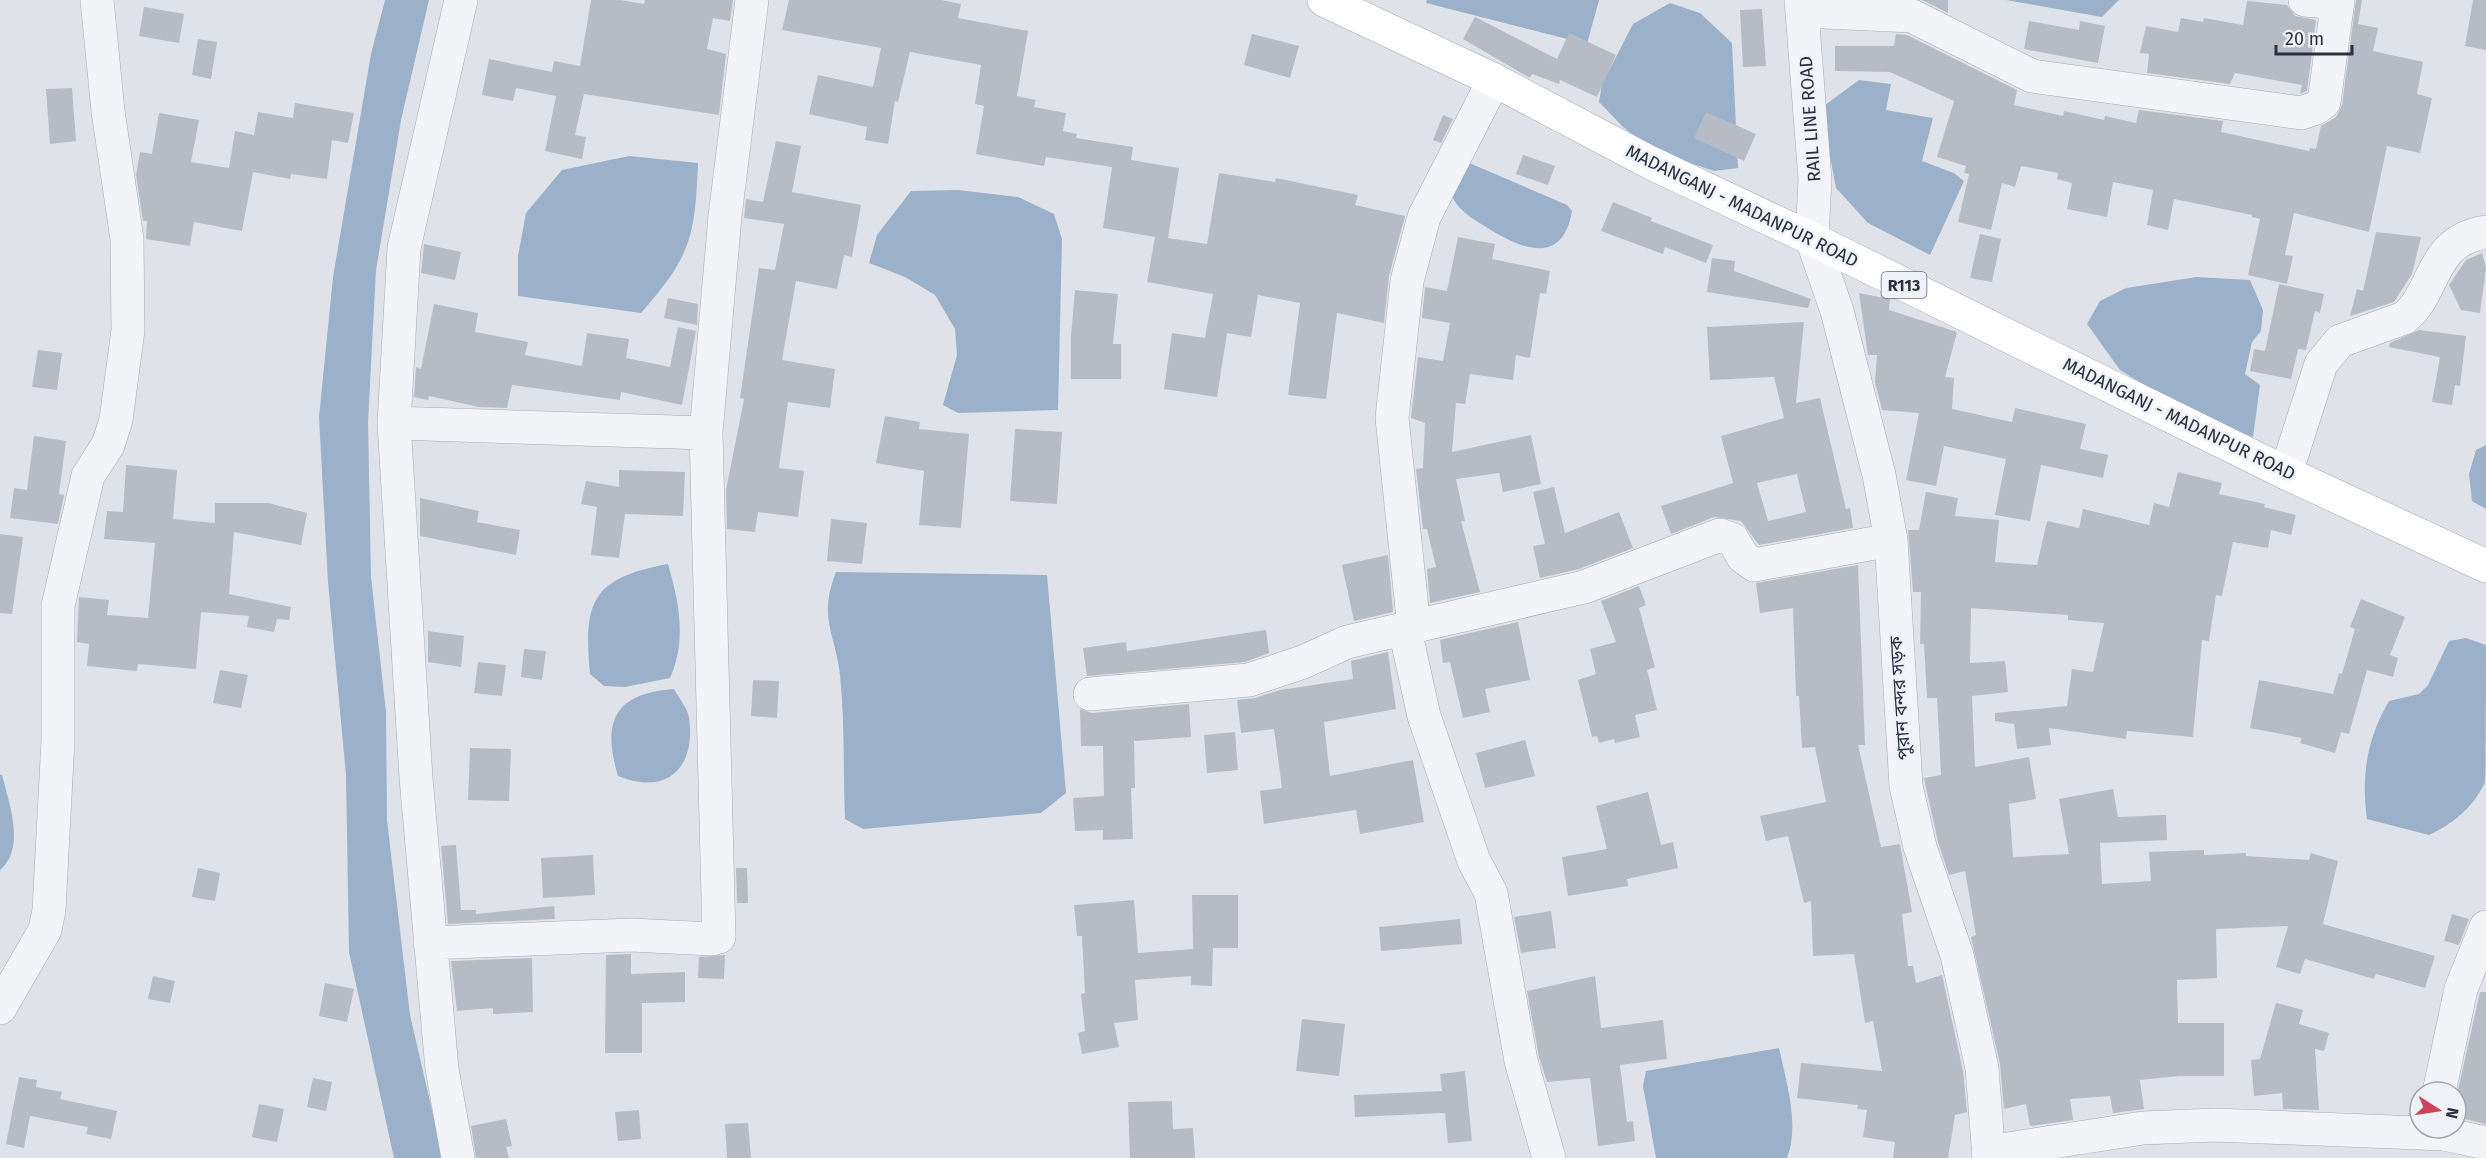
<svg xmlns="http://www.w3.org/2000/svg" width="2486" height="1158" viewBox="0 0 2486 1158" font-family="'Fira Sans','Noto Sans Bengali',sans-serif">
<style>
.water{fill:#9ab1c9}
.building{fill:#b6bcc5;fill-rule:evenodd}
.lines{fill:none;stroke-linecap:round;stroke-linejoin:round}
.minor-casing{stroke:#a4aab3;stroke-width:34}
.major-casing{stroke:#9ea7b4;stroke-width:34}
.minor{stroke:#f2f4f7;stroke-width:33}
.major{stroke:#fff;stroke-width:33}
.labels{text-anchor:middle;stroke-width:5;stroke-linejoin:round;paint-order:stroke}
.shield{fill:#eff2f6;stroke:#646b77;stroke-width:1.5}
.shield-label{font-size:16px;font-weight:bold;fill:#283140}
.street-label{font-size:18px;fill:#283140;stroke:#eff2f6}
</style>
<rect width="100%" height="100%" fill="#dfe3e9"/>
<path class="water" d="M 385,0 L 429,0 L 401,120 L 376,270 L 368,422 L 371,577 L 386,712 L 387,820 L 410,1015 L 443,1158 L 394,1158 L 349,952 L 346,775 L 328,582 L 319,417 L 333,277 L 371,54 Z
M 1427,0 L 1599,0 L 1587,44 L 1426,3 Z
M 2006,0 L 2119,0 L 2102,17 Z
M 1670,3 L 1700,13 L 1732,43 L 1738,168 L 1714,171 L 1654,151 L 1623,127 L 1599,102 L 1602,84 L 1633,24 Z
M 1859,80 L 1891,84 L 1886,110 L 1933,118 L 1922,161 L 1954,173 L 1964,181 L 1930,255 L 1868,223 L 1836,188 L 1821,108 Z
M 629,156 L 698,163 C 695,238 691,256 641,313 L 518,296 L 518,256 L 526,213 L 562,170 Z
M 1467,162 L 1567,205 L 1572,211 C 1563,264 1525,251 1491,230 C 1474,219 1454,210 1450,189 Z
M 958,190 L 1018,197 L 1054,214 L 1062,239 L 1058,410 L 958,413 L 943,405 L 957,355 L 955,329 L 935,295 L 905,277 L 869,263 L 877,235 L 911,191 Z
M 2197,277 L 2250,280 L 2263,310 L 2261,331 L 2252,342 L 2245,374 L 2260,385 L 2253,437 L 2197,417 L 2120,370 L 2087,324 L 2100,301 L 2126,288 Z
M 2486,445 L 2486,509 L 2472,501 L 2469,474 L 2476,450 Z
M 668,564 C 679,603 687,640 670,678 L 625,687 L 604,686 L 590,674 C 583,600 593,578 668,564 Z
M 836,572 L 1047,575 L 1066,793 L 1041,813 L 863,829 L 845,819 C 843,772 845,723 840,675 C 835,632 818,618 836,572 Z
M 2466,638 L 2486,645 C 2486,665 2486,773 2485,783 C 2471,809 2454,823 2429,835 L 2367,819 C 2361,776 2367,738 2389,701 L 2419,694 L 2428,685 L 2449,641 Z
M 674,689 C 679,698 688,709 689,718 C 696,768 667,796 618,776 C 601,720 616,693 674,689 Z
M 0,775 L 2,775 C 9,802 26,849 0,870 Z
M 1779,1048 C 1786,1081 1800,1125 1787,1158 L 1656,1158 L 1643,1086 L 1646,1071 Z"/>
<path class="building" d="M 591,0 L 620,0 L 644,4 L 645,0 L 733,0 L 730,21 L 713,18 L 707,49 L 726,54 L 719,115 L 584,94 L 575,135 L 586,137 L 582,159 L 545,151 L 556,96 L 516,88 L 513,101 L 482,95 L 489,59 L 552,72 L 554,61 L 580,66 Z
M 789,0 L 941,0 L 961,4 L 958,18 L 1028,31 L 1017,96 L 1036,100 L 1034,107 L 1066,113 L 1063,131 L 1077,134 L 1076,138 L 1133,147 L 1131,160 L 1179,168 L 1168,238 L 1207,244 L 1219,173 L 1275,182 L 1276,178 L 1358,195 L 1355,205 L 1405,216 L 1389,276 L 1384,323 L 1337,313 L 1326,399 L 1288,395 L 1300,303 L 1258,295 L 1251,337 L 1227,333 L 1217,397 L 1164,389 L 1172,333 L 1205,338 L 1213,294 L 1147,282 L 1155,237 L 1103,228 L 1112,167 L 1046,157 L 1044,166 L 976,154 L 984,106 L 975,104 L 981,65 L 910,52 L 898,102 L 895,101 L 888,144 L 865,140 L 867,127 L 809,114 L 818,75 L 873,87 L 881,48 L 782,30 Z
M 1922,0 L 1948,0 L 1948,13 Z
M 2356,0 L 2362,0 L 2358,24 L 2378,28 L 2373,51 L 2423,62 L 2417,94 L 2432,98 L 2420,153 L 2387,146 L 2369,232 L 2294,213 L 2285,255 L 2293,256 L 2287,284 L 2248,275 L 2260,219 L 2252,217 L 2252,215 L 2174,199 L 2168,230 L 2147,225 L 2153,190 L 2113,182 L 2107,217 L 2067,209 L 2072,183 L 2057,179 L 2058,173 L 2021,166 L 2015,187 L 2002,183 L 1991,230 L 1958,222 L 1969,174 L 1964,173 L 1966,166 L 1937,157 L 1954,101 L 1890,72 L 1835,71 L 1835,46 L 1894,46 L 1896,34 L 1907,35 L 2017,90 L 2014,105 L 2063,116 L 2064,111 L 2104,120 L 2105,116 L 2136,123 L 2139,110 L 2223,121 L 2221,132 L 2309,151 L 2310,148 L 2316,149 L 2321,126 L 2336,117 L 2342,105 Z
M 2473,0 L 2486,0 L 2486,50 L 2465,46 Z
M 2247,1 L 2287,5 L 2295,16 L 2316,20 L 2307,91 L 2300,94 L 2302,85 L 2235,73 L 2230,84 L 2147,73 L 2149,54 L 2140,53 L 2146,26 L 2178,32 L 2181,18 L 2203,22 L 2204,18 L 2243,25 Z
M 144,7 L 184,14 L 179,43 L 139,36 Z
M 1762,9 L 1766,66 L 1743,67 L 1740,10 Z
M 1475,17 L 1557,59 L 1569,33 L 1616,55 L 1597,97 L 1560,80 L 1559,84 L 1532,74 L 1530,78 L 1463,39 Z
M 2029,21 L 2079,30 L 2080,21 L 2105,26 L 2098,63 L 2024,49 Z
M 1252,34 L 1299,46 L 1290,78 L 1244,65 Z
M 198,39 L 217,42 L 211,79 L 192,75 Z
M 72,88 L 76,141 L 50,144 L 46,89 Z
M 295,103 L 354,113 L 348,143 L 332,140 L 327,179 L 291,174 L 290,179 L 253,172 L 242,231 L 194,222 L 190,246 L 146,239 L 147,221 L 143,221 L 136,175 L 140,152 L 152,154 L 159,113 L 199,120 L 191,162 L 229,168 L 235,131 L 254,135 L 258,112 L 293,118 Z
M 1706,112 L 1756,134 L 1744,161 L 1694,138 Z
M 1443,115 L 1453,119 L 1441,143 L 1433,140 Z
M 776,141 L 801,146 L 792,192 L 861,205 L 852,257 L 844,255 L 837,289 L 796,281 L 782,360 L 835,369 L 830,408 L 788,402 L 779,468 L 804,471 L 798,517 L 758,512 L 755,532 L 727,529 L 726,490 L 744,399 L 740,398 L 759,268 L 775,270 L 784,224 L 744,218 L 746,199 L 763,202 Z
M 1523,155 L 1555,166 L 1548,185 L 1516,174 Z
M 1613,202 L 1652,218 L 1651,221 L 1713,245 L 1706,263 L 1665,247 L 1663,254 L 1601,231 Z
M 2376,232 L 2421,237 L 2412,274 L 2394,302 L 2350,316 L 2357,289 L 2363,291 Z
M 1980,234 L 2001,239 L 1992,282 L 1970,278 Z
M 1458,237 L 1495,244 L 1492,259 L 1550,271 L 1546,294 L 1540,293 L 1530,358 L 1516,355 L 1513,380 L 1470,374 L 1465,404 L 1456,403 L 1452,452 L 1531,435 L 1541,484 L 1503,492 L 1499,473 L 1456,479 L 1465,521 L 1461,521 L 1480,592 L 1430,603 L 1427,569 L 1436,567 L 1427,529 L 1423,529 L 1416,469 L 1423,468 L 1425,423 L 1411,418 L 1418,357 L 1443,361 L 1450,323 L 1422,318 L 1425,287 L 1447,291 Z
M 424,244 L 461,252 L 455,280 L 421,273 Z
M 2482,253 L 2486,268 L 2480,313 L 2461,310 L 2449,285 L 2466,260 Z
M 1712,258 L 1735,261 L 1734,271 L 1811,299 L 1808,308 L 1707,292 Z
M 2279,284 L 2324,294 L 2320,313 L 2315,311 L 2306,350 L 2298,349 L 2291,379 L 2250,371 L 2254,349 L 2265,351 Z
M 1075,290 L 1118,294 L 1113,344 L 1121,344 L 1121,379 L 1071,379 L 1071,336 Z
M 1859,293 L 1890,299 L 1889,310 L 1957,332 L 1945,377 L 1954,378 L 1952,409 L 2012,422 L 2015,408 L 2086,424 L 2080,449 L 2108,455 L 2103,478 L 2041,465 L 2030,521 L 1995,515 L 2006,459 L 1944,446 L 1936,486 L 1906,480 L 1919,413 L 1882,410 L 1875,382 L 1877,355 L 1868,355 Z
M 668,298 L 698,304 L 697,325 L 664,318 Z
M 434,304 L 478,313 L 475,332 L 528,342 L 525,355 L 582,366 L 587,333 L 629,339 L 626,358 L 670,367 L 678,327 L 696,331 L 682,405 L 621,392 L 620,400 L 512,385 L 507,408 L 479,407 L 429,396 L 428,400 L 414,397 L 416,367 L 421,369 Z
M 1804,322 L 1796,403 L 1820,398 L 1846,509 L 1850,508 L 1853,528 L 1759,545 L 1741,521 L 1714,517 L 1671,534 L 1661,506 L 1733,483 L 1721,436 L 1784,418 L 1774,377 L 1710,380 L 1707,327 ZM 1797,474 L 1806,512 L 1768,521 L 1757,483 Z
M 2419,330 L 2466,336 L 2460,386 L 2455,385 L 2452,405 L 2432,402 L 2440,357 L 2389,347 L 2390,343 Z
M 38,350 L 62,353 L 57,390 L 32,387 Z
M 885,416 L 920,422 L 919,429 L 969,434 L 961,528 L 919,525 L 924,471 L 876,463 Z
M 1015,429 L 1062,432 L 1057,504 L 1010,501 Z
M 34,436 L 66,441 L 59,494 L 64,495 L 58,524 L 10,518 L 14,488 L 27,490 Z
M 126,465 L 177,470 L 173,519 L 215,523 L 215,503 L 268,503 L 307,513 L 301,545 L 234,532 L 229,594 L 291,607 L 289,620 L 277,619 L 274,632 L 247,627 L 249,616 L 201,612 L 196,669 L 138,664 L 137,671 L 87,666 L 89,644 L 77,642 L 79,597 L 109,600 L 107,615 L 148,618 L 155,543 L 104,539 L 107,511 L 123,512 Z
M 619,470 L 685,472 L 683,516 L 625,514 L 619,558 L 591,555 L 597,507 L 581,504 L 586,481 L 619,487 Z
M 2178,472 L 2222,483 L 2219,494 L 2265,504 L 2264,507 L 2296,515 L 2291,535 L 2271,530 L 2268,548 L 2233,542 L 2222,596 L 2216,595 L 2209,641 L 2202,640 L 2193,737 L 2127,731 L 2126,739 L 2049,728 L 2051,745 L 2017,749 L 2014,724 L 1995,721 L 1995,713 L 2067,706 L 2072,669 L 2093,672 L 2104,623 L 2068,620 L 2068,615 L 1971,608 L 1970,663 L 2005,661 L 2008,692 L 1972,696 L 1975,767 L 2029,757 L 2036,799 L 2009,804 L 2013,857 L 2069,854 L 2059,799 L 2113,789 L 2118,817 L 2166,815 L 2167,840 L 2100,843 L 2102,884 L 2151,881 L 2149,852 L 2204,850 L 2204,855 L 2246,853 L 2246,856 L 2309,860 L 2311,853 L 2338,861 L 2323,924 L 2435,956 L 2425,988 L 2376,974 L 2374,979 L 2305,959 L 2300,974 L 2276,967 L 2288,926 L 2216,929 L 2217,978 L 2177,980 L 2178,1023 L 2224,1023 L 2224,1076 L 2179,1076 L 2140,1080 L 2144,1109 L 2113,1113 L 2110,1096 L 2070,1099 L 2073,1120 L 2030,1126 L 2026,1104 L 2004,1109 L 2000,1064 L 1971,937 L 1976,935 L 1965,871 L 1949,875 L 1938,842 L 1925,783 L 1924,778 L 1941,775 L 1937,698 L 1927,698 L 1924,644 L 1920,644 L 1921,592 L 1913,592 L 1908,530 L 1919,530 L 1926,492 L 1958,498 L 1955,516 L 1999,520 L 1995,562 L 2037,565 L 2047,521 L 2079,528 L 2083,509 L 2149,525 L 2154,503 L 2169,507 Z
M 1554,487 L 1565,533 L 1619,512 L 1633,548 L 1579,569 L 1540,578 L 1533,546 L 1545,544 L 1533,492 Z
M 420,498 L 479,511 L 477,522 L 520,530 L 516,555 L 420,536 Z
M 831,519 L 867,523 L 862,564 L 827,561 Z
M 0,534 L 23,537 L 12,614 L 0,613 Z
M 1388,555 L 1393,612 L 1354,621 L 1342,565 Z
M 1858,565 L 1865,745 L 1858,745 L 1881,847 L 1900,844 L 1912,912 L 1902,914 L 1908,966 L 1913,966 L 1916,983 L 1942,975 L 1963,1071 L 1967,1112 L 1955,1115 L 1948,1158 L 1893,1158 L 1895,1142 L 1863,1137 L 1867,1110 L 1857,1109 L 1858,1105 L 1797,1098 L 1801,1063 L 1882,1071 L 1873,1021 L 1865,1023 L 1854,954 L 1813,956 L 1811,901 L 1804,903 L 1788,836 L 1766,841 L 1760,816 L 1826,802 L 1815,747 L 1802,748 L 1799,696 L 1796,696 L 1793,608 L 1760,613 L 1756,583 Z
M 1639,586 L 1646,605 L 1639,608 L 1655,667 L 1647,670 L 1657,710 L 1635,715 L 1640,737 L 1615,743 L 1614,739 L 1599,743 L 1597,736 L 1592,737 L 1578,680 L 1596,674 L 1590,649 L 1616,642 L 1601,601 Z
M 2361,599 L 2405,617 L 2390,655 L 2398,658 L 2393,677 L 2367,670 L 2349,734 L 2341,732 L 2335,753 L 2300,743 L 2302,738 L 2250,728 L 2259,680 L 2333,694 L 2339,673 L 2342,674 L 2355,629 L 2350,627 Z
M 1518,622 L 1530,680 L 1485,689 L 1490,712 L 1463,718 L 1450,662 L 1443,663 L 1440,640 Z
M 1266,630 L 1269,653 L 1245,662 L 1087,676 L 1083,648 L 1126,642 L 1127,651 Z
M 428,631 L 464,636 L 461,667 L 428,662 Z
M 524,649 L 546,651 L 542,680 L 521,677 Z
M 1388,652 L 1396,709 L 1324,722 L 1330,776 L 1413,760 L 1424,822 L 1360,834 L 1356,810 L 1264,824 L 1260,791 L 1282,788 L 1274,729 L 1241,733 L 1237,700 L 1255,698 L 1280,690 L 1353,679 L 1351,661 Z
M 478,662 L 506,665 L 502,696 L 474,693 Z
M 220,670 L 248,675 L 241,708 L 213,703 Z
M 753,680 L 779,681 L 777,718 L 751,716 Z
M 1189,704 L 1191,737 L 1134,741 L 1135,788 L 1131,788 L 1133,839 L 1103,840 L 1103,830 L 1075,831 L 1073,798 L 1104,796 L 1103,746 L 1081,746 L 1080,709 L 1092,713 Z
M 1235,732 L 1238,770 L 1207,773 L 1204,735 Z
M 1525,740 L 1535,776 L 1485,788 L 1476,753 Z
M 470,748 L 511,749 L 509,801 L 468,800 Z
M 1648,792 L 1661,845 L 1673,842 L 1678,868 L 1627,879 L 1628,886 L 1568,896 L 1562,857 L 1607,849 L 1596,806 Z
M 456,845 L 461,910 L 476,910 L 476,914 L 554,906 L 555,919 L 448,924 L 441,846 Z
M 593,855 L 595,895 L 543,898 L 541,858 Z
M 198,868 L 220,873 L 215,901 L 192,897 Z
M 736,868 L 747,868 L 748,903 L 737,903 Z
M 1192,895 L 1238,895 L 1238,948 L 1213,948 L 1212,986 L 1191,985 L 1191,976 L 1135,980 L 1138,1020 L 1114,1023 L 1119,1047 L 1082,1054 L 1078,1033 L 1085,1031 L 1081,994 L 1085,993 L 1082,936 L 1077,936 L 1074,905 L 1134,900 L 1138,953 L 1193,949 Z
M 1551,911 L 1556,948 L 1521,953 L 1514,917 Z
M 2452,914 L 2469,919 L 2459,945 L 2444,941 Z
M 1460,919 L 1462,944 L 1381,951 L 1379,927 Z
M 631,954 L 631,974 L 685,972 L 685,1002 L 642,1003 L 642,1053 L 605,1053 L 606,955 Z
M 725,955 L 724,979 L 698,978 L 699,957 Z
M 532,958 L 533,1012 L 493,1014 L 493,1008 L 457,1011 L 451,961 Z
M 153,976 L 175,981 L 170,1003 L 148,999 Z
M 1595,976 L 1601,1028 L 1663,1020 L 1667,1059 L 1620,1065 L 1627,1122 L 1633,1121 L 1635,1141 L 1598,1146 L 1590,1078 L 1547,1082 L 1539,1057 L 1527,991 Z
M 325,983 L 354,989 L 347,1022 L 319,1016 Z
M 2480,992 L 2486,992 L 2486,1124 L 2456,1117 L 2456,1099 Z
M 2276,1003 L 2303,1010 L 2299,1024 L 2329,1033 L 2324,1051 L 2315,1049 L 2319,1110 L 2283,1109 L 2282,1093 L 2254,1096 L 2251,1060 L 2260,1059 Z
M 1302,1019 L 1345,1024 L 1339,1076 L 1296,1071 Z
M 1465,1071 L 1472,1141 L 1448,1143 L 1445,1113 L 1355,1117 L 1354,1095 L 1442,1091 L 1440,1074 Z
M 19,1077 L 37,1080 L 36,1087 L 62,1092 L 60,1099 L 117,1111 L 111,1139 L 86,1134 L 88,1127 L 30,1116 L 24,1148 L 6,1144 Z
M 313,1078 L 332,1082 L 326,1111 L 307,1107 Z
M 1172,1101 L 1173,1129 L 1193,1128 L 1195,1158 L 1130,1158 L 1128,1102 Z
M 259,1104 L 284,1109 L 277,1142 L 252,1137 Z
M 639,1110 L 641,1139 L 618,1141 L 615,1112 Z
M 506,1119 L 512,1146 L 506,1147 L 509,1158 L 476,1158 L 471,1126 Z
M 748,1123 L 751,1158 L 727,1158 L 725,1124 Z"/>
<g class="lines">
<g class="minor-casing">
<path id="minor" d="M 1801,0 L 1815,179 L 1812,239 L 1837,311 L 1879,475 L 1891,540 L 1906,786 L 1920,847 L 1957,955 L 1982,1068 L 1989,1158
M 2305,0 L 2338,3
M 1803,11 L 1912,16 L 2032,76 L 2301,113 L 2316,108 L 2324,102 L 2338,0
M 394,423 L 706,433
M 2286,473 L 2321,364 L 2340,341 L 2404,318 C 2436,294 2429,240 2486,232
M 1414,628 L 1392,418 L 1407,281 L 1424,217 L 1494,80
M 1405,630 L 1424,716 L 1474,861 L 1491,893 L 1521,1061 L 1549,1158
M 1090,694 L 1249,680 L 1303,662 L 1347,642 L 1584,587 L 1720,535 L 1733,540 L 1743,557 L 1754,565 L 1891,540
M 430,943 L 631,935 L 712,939 L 719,937 L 706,433 L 725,216 L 752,0
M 0,1008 L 45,930 L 49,910 L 58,740 L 58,606 L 88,476 L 108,445 L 116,420 L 128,330 L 127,239 L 108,111 L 97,0
M 2439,1092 L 2461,989 L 2486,927
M 1988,1152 L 2143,1128 L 2215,1125 L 2444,1134 L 2486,1143
M 458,1158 L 442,1069 L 416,778 L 394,423 L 404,248 L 461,0"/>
</g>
<g class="major-casing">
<path id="major" d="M 1324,0 L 1494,80 L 1651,163 L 1812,239 L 2286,473 L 2486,566"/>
</g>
<use href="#minor" class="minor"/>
<use href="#major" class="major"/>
</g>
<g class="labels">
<rect class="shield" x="1881.5" y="272" width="45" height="26" rx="4.5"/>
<g class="shield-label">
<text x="1904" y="291">R113</text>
</g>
<g class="street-label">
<text transform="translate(1810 119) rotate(-94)" y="6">RAIL LINE ROAD</text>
<text transform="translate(1742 206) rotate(26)" y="6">MADANGANJ - MADANPUR ROAD</text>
<text transform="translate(2179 419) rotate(26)" y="6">MADANGANJ - MADANPUR ROAD</text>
<text transform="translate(1900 698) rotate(-94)" y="6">পুরান বন্দর সড়ক</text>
</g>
</g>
<g transform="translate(2438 1110) rotate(102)"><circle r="28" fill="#eff2f6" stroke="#9fa5ad" stroke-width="1.5"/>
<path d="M0-4.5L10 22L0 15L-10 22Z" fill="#cf4258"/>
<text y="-9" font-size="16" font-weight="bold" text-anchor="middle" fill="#283140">N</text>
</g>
<path d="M2276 45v9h76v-9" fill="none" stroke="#283140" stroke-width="3"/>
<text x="2285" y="45" font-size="18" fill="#283140" stroke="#eff2f6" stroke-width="4.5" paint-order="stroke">20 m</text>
</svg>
